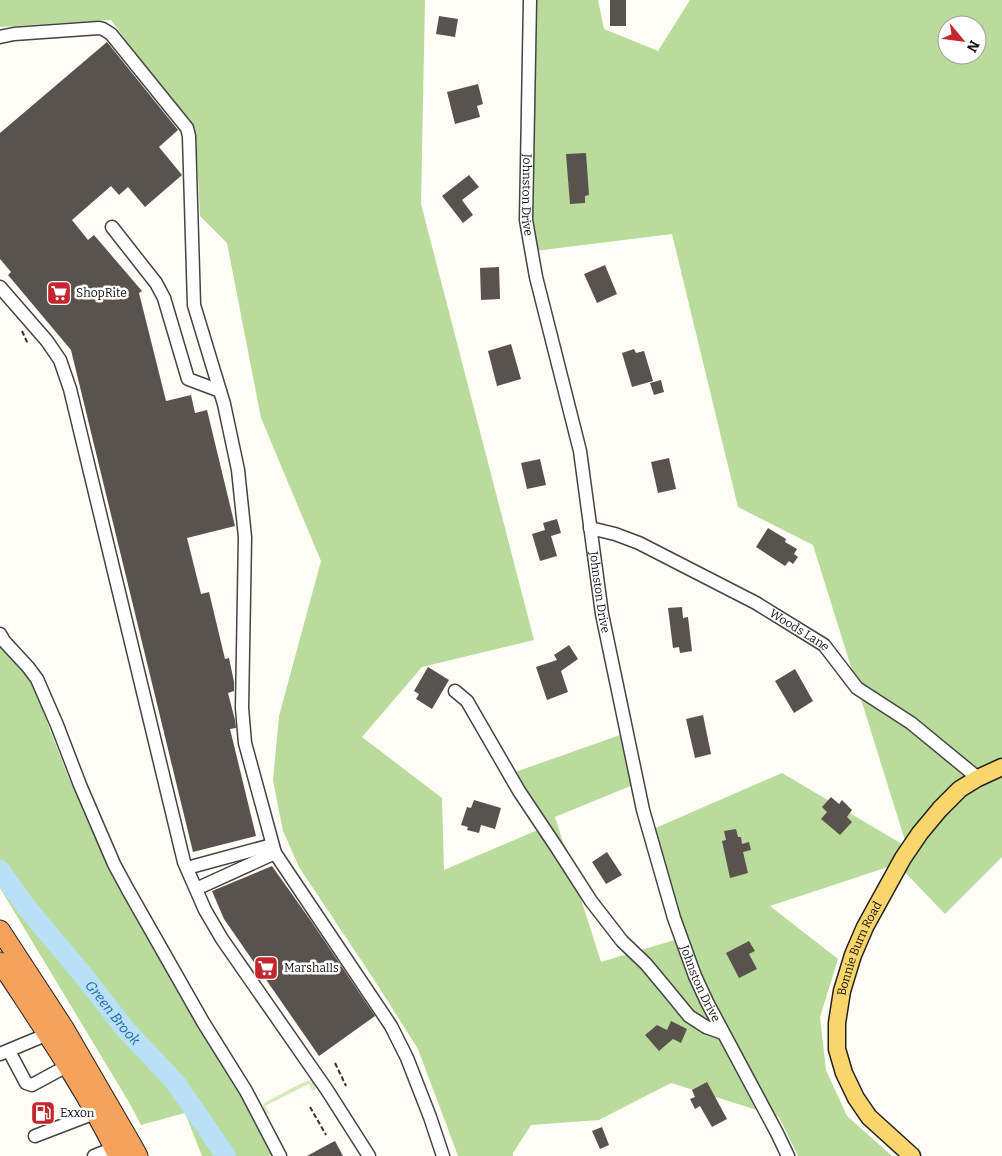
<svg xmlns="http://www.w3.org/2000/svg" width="1002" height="1156" viewBox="0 0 1002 1156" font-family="Bitter,serif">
  <rect width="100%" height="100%" fill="#fffdf5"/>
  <path fill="#d5ebbd" d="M310,1080L312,1081L317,1087L315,1090H312L309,1084L265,1106L269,1113L267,1115L263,1108L264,1103L300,1084Z"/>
  <g fill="#b9dc9c" fill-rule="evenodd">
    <path d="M0,0H425L421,204L534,640L422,667L362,737L442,798L444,870L540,829L504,776L620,735L633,785L555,817L601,962L678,939L644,833L782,773L907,847L813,545L738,507L672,234L527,252L523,0H598L604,29L658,51L690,0H1002V857L945,914L897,864L770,906L838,959L820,1017L826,1070L847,1116L892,1156H798L779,1117L671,1083L599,1120L531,1125L513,1153V1156H458L418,1049L375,981L299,867L283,831L273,780L279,716L321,561L261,418L227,243L200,216L196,135L111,20L0,27ZM947,25H977V55H947Z"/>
    <path d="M0,646L16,662L34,684L50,730L68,776L91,829L121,893L189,1008L239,1087L273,1156H202L185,1113L141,1125L130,1104L0,888Z"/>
  </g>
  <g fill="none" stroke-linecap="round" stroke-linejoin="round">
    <path stroke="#b9e0f7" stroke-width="20" id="s1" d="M0,870L27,908L83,975L126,1030L175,1082L226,1156"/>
  </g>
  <g fill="#5a524d">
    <rect x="610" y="0" width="16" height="26"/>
    <path d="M439,16L458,19L455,37L436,34Z"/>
    <path d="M107,42L178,130L159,147L182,175L145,207L128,187L119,195L111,186L72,220L88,240L94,235L142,291L139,293L166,401L191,395L195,413L207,410L235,526L187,538L201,594L209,592L225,659L229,658L234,682V691L228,693L235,720L236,728L230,729L256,836L193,852L71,350L8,275L11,272L0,259V133Z"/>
    <path d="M478,84L483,104L477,106L480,117L455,124L447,92Z"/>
    <path d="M586,153L589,195L585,196V203L570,204L566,154Z"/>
    <path d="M469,175L479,187L462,200L473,215L463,223L442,196Z"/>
    <path d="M605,265L617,294L597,303L584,274Z"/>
    <path d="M499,267L500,299L481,300L480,268Z"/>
    <path d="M511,344L521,379L497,386L488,351Z"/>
    <path d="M634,349L636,353L644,351L653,381L632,387L622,353Z"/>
    <path d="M661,380L664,392L654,395L650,383Z"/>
    <path d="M669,458L676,489L658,493L651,462Z"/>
    <path d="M540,459L546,485L527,489L521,463Z"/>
    <path d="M557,519L561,533L551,536L557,556L540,561L532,534L545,530L543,523Z"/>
    <path d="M768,528L786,539L785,542L797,549L794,554L798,557L793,564L789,561L785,566L756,547Z"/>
    <path d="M682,607L683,618L688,617L692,651L680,653L679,647L673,648L668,608Z"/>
    <path d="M569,645L578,659L561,671L568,692L547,700L536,667L557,660L554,655Z"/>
    <path d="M428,667L449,680L432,709L416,699L419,694L414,691Z"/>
    <path d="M795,669L813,701L794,713L775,681Z"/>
    <path d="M703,715L711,754L695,758L686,719Z"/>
    <path d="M831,797L839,804L842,800L852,810L847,817L852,822L840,835L821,819L827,812L822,807Z"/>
    <path d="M474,800L501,808L495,829L481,825L479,833L467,830L468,827L461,825L467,807L471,808Z"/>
    <path d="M736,829L738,837H741L742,844L749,842L751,850L743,852L748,873L730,878L722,841L726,840L724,831Z"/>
    <path d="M607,852L622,875L606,884L592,862Z"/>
    <path d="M272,866L311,921L375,1016L319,1056L224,919L212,891Z"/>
    <path d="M749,941L755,951L749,954L757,969L739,978L726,953Z"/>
    <path d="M671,1021L687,1029L681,1043L673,1039L659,1051L645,1035L657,1025L667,1030Z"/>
    <path d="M707,1082L727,1119L712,1127L700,1106L695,1109L690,1099L695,1097L692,1090Z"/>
    <path d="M602,1127L609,1145L600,1149L592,1131Z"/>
    <path d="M335,1141L343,1156H307L329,1144Z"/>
  </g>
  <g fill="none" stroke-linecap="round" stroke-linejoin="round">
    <defs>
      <g id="minor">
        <path id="s2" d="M530,0L526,220L536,277L580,451L602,614L643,810L674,918L695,976L707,1002L777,1133L788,1156"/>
        <path d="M0,37L14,34L99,28L103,29L111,34L187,128L189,136L194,305L224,404L238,470L245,537L242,708L245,743L275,853L391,1026L407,1058L430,1117L443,1156"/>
        <path d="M112,227L156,283L164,298L188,379L220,391"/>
        <path d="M0,287L47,341L60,360L70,389L184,862L205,910L222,939L327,1090L369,1156"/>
        <path id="s3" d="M590,528L615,534L639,543L756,603L824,645L857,688L911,723L978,778"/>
        <path d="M0,634L4,641L28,667L37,679L57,725L80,785L114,864L128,890L203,1022L246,1091L280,1156"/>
        <path d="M455,691L467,701L519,791L557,848L591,901L622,941L646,964L666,988L689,1016L706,1027L723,1033"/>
        <path d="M187,868L272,845"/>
        <path d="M196,889L275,853"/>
        <path d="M9,1051L26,1083L32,1085L67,1066"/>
        <path d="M0,1054L48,1034"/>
        <path d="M35,1136L95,1113"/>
        <path d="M94,1156L114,1148"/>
      </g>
      <g id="major">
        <path id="s4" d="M912,1156L869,1117L856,1098L844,1073L837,1049V1023L842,991L853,955L865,927L903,858L920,833L940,809L960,789L978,778L1002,767"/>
      </g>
      <g id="highway">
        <path d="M0,930L64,1028L132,1145L138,1156"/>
        <path d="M0,962C41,1025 85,1088 118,1156"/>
      </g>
    </defs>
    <use href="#minor" stroke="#444" stroke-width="15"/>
    <use href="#major" stroke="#222" stroke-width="19"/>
    <use href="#highway" stroke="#222" stroke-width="21"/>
    <g stroke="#333" stroke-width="2" stroke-dasharray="5 2.5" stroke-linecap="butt">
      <path d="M22,331L28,344"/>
      <path d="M335,1063L346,1086"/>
      <path d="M310,1107L326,1135"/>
    </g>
    <use href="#minor" stroke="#fff" stroke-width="12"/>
    <use href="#major" stroke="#f9d66b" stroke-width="16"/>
    <use href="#highway" stroke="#f5a25d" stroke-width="19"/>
  </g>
  <defs>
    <symbol id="supermarket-square" viewBox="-11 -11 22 22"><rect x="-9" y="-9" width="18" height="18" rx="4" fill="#c4262e" stroke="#fff"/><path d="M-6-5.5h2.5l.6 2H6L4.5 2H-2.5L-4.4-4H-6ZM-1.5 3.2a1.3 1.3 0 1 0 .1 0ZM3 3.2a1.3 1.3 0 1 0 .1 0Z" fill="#fff"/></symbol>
    <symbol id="fuel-square" viewBox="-11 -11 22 22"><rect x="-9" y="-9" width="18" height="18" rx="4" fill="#c4262e" stroke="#fff"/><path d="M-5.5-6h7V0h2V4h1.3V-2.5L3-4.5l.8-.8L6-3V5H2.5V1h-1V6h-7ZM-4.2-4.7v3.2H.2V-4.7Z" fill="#fff"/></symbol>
  </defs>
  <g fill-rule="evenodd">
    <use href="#supermarket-square" x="45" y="279" width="28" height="28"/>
    <use href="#supermarket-square" x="252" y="954" width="28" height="28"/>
    <use href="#fuel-square" x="29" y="1099" width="28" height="28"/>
  </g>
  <g text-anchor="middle" stroke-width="5" stroke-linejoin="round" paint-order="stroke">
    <g font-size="12" fill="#111" stroke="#fff">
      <text dy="4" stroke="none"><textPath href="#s2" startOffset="195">Johnston Drive</textPath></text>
      <text dy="4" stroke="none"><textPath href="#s2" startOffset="600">Johnston Drive</textPath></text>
      <text dy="4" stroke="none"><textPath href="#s3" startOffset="234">Woods Lane</textPath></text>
      <text dy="4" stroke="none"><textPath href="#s4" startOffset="238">Bonnie Burn Road</textPath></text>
      <text dy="4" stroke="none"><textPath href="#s2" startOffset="1005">Johnston Drive</textPath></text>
    </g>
    <g font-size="12" fill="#111" stroke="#fff" text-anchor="start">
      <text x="76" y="297">ShopRite</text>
      <text x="284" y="972">Marshalls</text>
      <text x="60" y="1117">Exxon</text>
    </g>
    <g font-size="14" font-style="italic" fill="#1768a6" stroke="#fff">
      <text dy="5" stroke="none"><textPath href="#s1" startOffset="182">Green Brook</textPath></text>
    </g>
  </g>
  <g transform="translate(962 40) rotate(119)"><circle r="24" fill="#ffffff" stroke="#a0a0a0"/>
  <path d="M0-4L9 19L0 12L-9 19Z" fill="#c4262e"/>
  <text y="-8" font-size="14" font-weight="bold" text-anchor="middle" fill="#111111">N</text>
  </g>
</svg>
